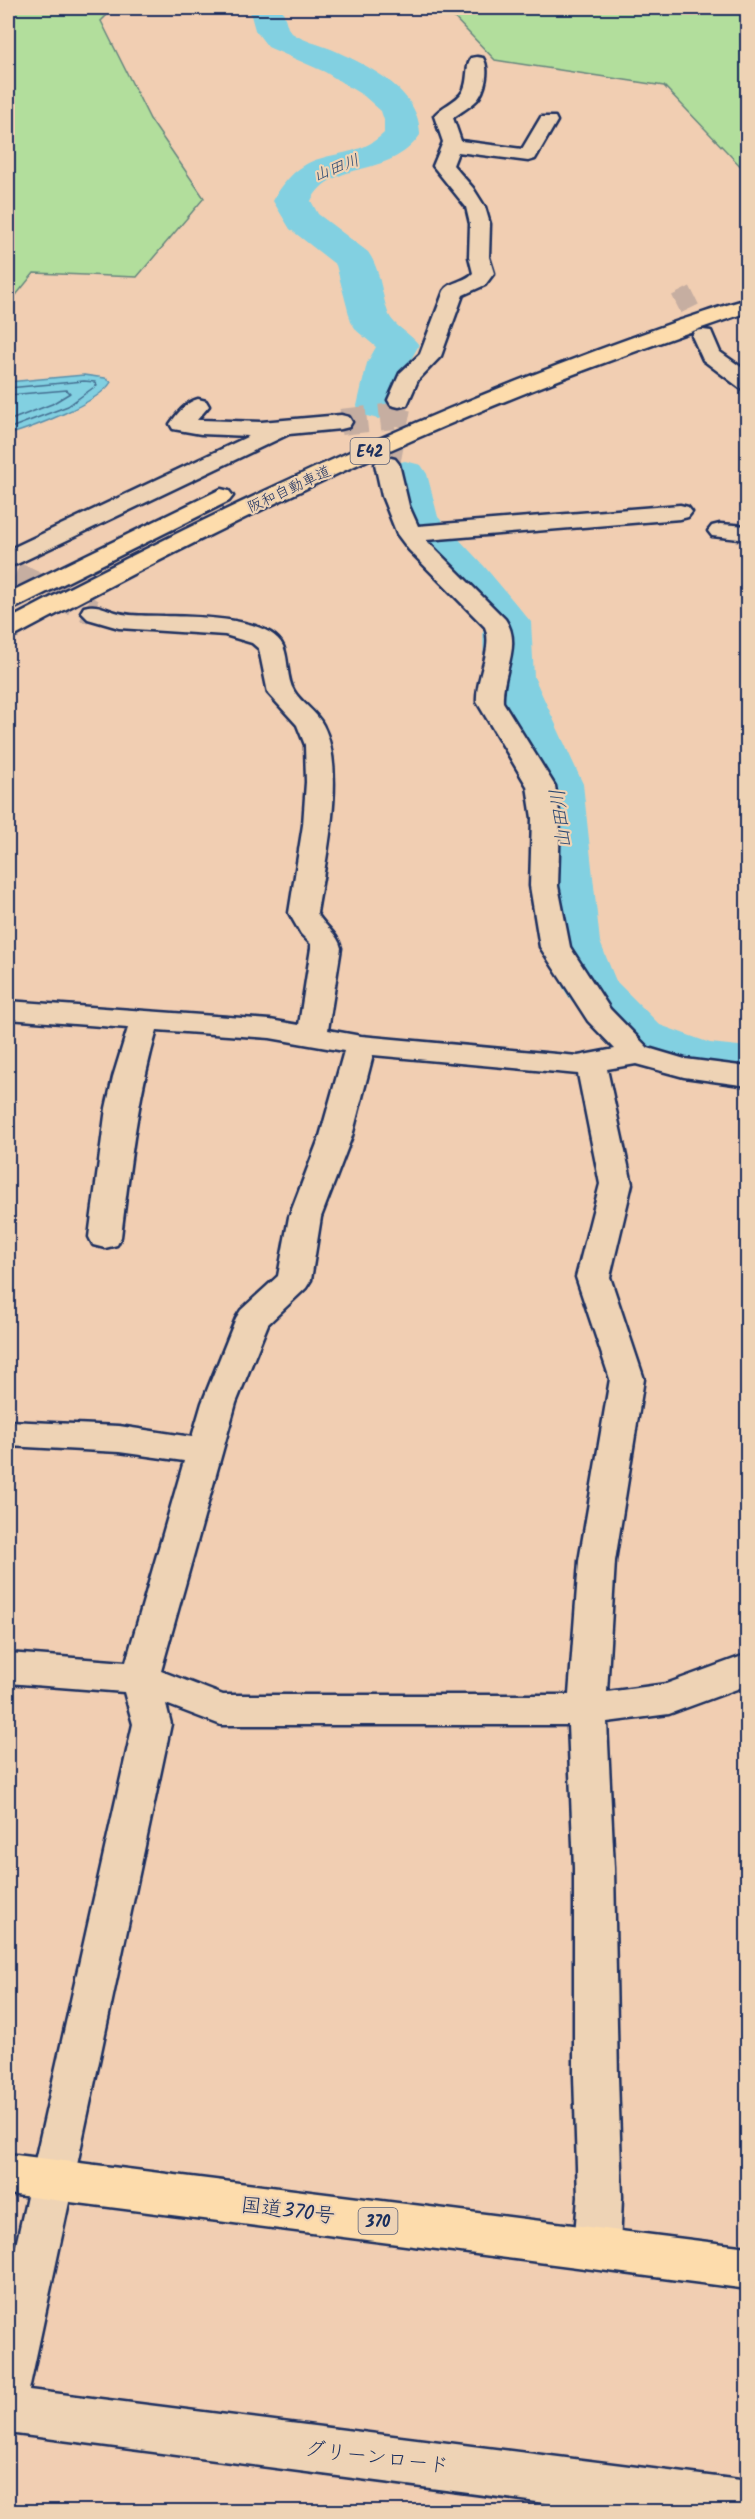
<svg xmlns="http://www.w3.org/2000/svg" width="755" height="2519" viewBox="0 0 755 2519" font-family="Kalam,'Klee One',sans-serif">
  <rect width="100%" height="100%" fill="#f1ceb2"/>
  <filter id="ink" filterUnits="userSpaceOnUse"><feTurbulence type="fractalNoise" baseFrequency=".0167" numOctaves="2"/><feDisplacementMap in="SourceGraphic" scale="12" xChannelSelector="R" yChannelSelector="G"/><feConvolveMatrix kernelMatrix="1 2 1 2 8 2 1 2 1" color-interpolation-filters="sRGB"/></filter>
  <g filter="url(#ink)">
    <g fill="#b2de9c" stroke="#66867d" stroke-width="1.5">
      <path d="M8,8H114L101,21L150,119L204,198L137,277L34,273L8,305Z"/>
      <path d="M445,8H747V173L664,86L495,60Z"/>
    </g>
    <path fill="#82d0e1" stroke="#5990ad" stroke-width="1.5" d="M84,375L105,378L111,382C99,403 31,428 8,435V382Z"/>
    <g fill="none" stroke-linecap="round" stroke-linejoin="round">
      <g stroke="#446f92" stroke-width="1.5">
        <path d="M8,388L84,381L95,382L97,385L68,406L8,429"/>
        <path d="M8,395L67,390L70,393L52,404L8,421"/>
      </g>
      <g fill="#82d0e1" fill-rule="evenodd">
        <path d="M249,8H282L288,28L292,33C304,41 318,44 331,49C367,65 421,90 420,135C389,180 333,158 311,201L318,214L368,252C381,270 381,294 389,315C394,326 411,334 419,345L409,363L399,406L393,415L378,419L363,415L357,406L367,363L376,347L357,331L351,322L336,265L290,229L273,201C308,137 346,169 384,133V120L381,111L364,96L325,72L268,47L255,30Z"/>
        <path d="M405,461L421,465L427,474L438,517L484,566L531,622L534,677L583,784L600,942L616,981L660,1025L710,1043L748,1047V1083L701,1078L680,1073L620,1049L571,1000L563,988L544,942L531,784L484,677L483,624L393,521L383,474L389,465Z"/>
      </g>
      <g stroke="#c6aea1" stroke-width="20" stroke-dasharray="20 10" stroke-linecap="butt">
        <path d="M681,291L703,336"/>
        <path d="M397,409L399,400"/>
      </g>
      <g stroke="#c6aea1" stroke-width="26" stroke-dasharray="26 13" stroke-linecap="butt">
        <path d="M341,422L394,416"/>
        <path d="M387,464L398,408"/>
        <path d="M15,575L93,612"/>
      </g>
      <defs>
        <g id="minor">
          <path d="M477,57L483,58C490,69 485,91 477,100C470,107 460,112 453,118L461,141L522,149L541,117H555L557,121L535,159L528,161L458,152L453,165L473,188L485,207L490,224L489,257L494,273L485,285L463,295L441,356L418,380L407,405L399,407L391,405L388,400L400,373L420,354L444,291C450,281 465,282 473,273L469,257L470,224L466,207L433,166L443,142L434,116C441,106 457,102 463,91C469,80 465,67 471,58Z"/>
          <path d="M703,330L711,331L720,352L748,372V389L740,388L703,360L692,336L695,331Z"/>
          <path d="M198,399L206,401L209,406L197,420H201L261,422L341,415L349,417L352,422L349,427L341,429L289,434L17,564L8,566V550L249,436L201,434L173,429L170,424C177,414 186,402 198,399Z"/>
          <path d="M387,457L395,459L399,464L409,506L418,526L680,505L688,507L692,512L688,517L680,519L426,540L505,619C523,645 501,673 503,702L555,786L560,818L558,886L570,947L610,1009L648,1048L685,1059L748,1067V1086L684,1077L636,1064L607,1069L632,1184L610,1277L644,1379L615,1561L607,1692L666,1684L748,1654V1685L669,1714L607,1722L614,1868L618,2077L622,2197L620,2248L613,2263L597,2269L581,2263L574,2248L578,2197L574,2077V1868L568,1725H221L166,1704L171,1724L29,2390L748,2481V2512H614L8,2433V2281L133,1724L124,1692L8,1683V1653L126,1662L184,1461L119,1452L8,1446V1421L119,1426L192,1437L202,1403L236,1318L241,1310L278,1276L289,1217L320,1136L344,1051L270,1038L157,1030C137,1099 130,1166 121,1237L117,1245L105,1248L93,1245L89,1237L106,1108L113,1077L128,1028L8,1019V1001L270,1020L299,1025L311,948V944L301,934L289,913L303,825L306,782L305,745L297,725L268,693L259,649L252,643L225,635L119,628L88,619L81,612L84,607C98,603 106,610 119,613C133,617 150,615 164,616C193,617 269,616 283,646C289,660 286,678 294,691C301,703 316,711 323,725C347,771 325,862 317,913C324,926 338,934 341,948L328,1030L361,1036L578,1056L615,1049L588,1021L540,947L530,886L532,818L527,786L477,702C475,678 494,649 485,627L409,550L397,534L382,496L375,464L379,459ZM373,1055L578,1074L600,1184L576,1277L610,1379L579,1561L569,1695H223L161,1671L236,1403L268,1324L306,1288L311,1280L321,1217L352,1136Z"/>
          <path d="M720,524L748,526V540L712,536L708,531L712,526Z"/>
        </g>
        <g id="highway">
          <path d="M748,299V312C654,344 562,377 471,415C315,480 165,556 17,635L8,637V620C174,532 342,451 517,381C570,360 624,340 678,321C701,314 724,305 748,299Z"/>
          <path d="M221,489L229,491L233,496L229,501L17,607L8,609V593Z"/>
          <path d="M8,2154L748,2247V2289L8,2194Z"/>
        </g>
      </defs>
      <use href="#minor" stroke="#1b2f5e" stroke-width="5"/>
      <use href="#highway" stroke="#1b2f5e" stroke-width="5"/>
      <use href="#minor" fill="#eed3b5" fill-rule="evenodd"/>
      <use href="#highway" fill="#fddcac" fill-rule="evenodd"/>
    </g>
  </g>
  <g text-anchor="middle" stroke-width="4.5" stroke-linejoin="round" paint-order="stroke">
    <g font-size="15" fill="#1b2f5e" stroke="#eed3b5">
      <text transform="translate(289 489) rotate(-25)" y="5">阪和自動車道</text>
    </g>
    <g font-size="16" font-style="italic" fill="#2a4772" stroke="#eed3b5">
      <text transform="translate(336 167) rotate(-21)" y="6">山田川</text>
    </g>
    <g fill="#eed3b5" stroke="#5a6078" stroke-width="1.5">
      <rect x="350.5" y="438" width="39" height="26" rx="4.5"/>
      <rect x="358.5" y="2208" width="39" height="26" rx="4.5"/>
    </g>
    <g font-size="16" font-weight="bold" fill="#1b2f5e">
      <text x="370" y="457">E42</text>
      <text x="378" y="2227">370</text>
    </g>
    <g font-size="20" font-style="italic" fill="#2a4772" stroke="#eed3b5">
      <text transform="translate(560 819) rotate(-97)" y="7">山田川</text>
    </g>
    <g font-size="21" fill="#1b2f5e" stroke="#eed3b5">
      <text transform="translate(288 2210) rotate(7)" y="7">国道370号</text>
      <text transform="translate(377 2457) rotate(7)" y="7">グリーンロード</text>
    </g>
  </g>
  <rect width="755" height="2519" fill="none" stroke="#eed3b5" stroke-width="30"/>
  <rect x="15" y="15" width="725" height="2489" fill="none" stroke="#1b2f5e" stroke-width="2" filter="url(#ink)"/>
</svg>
